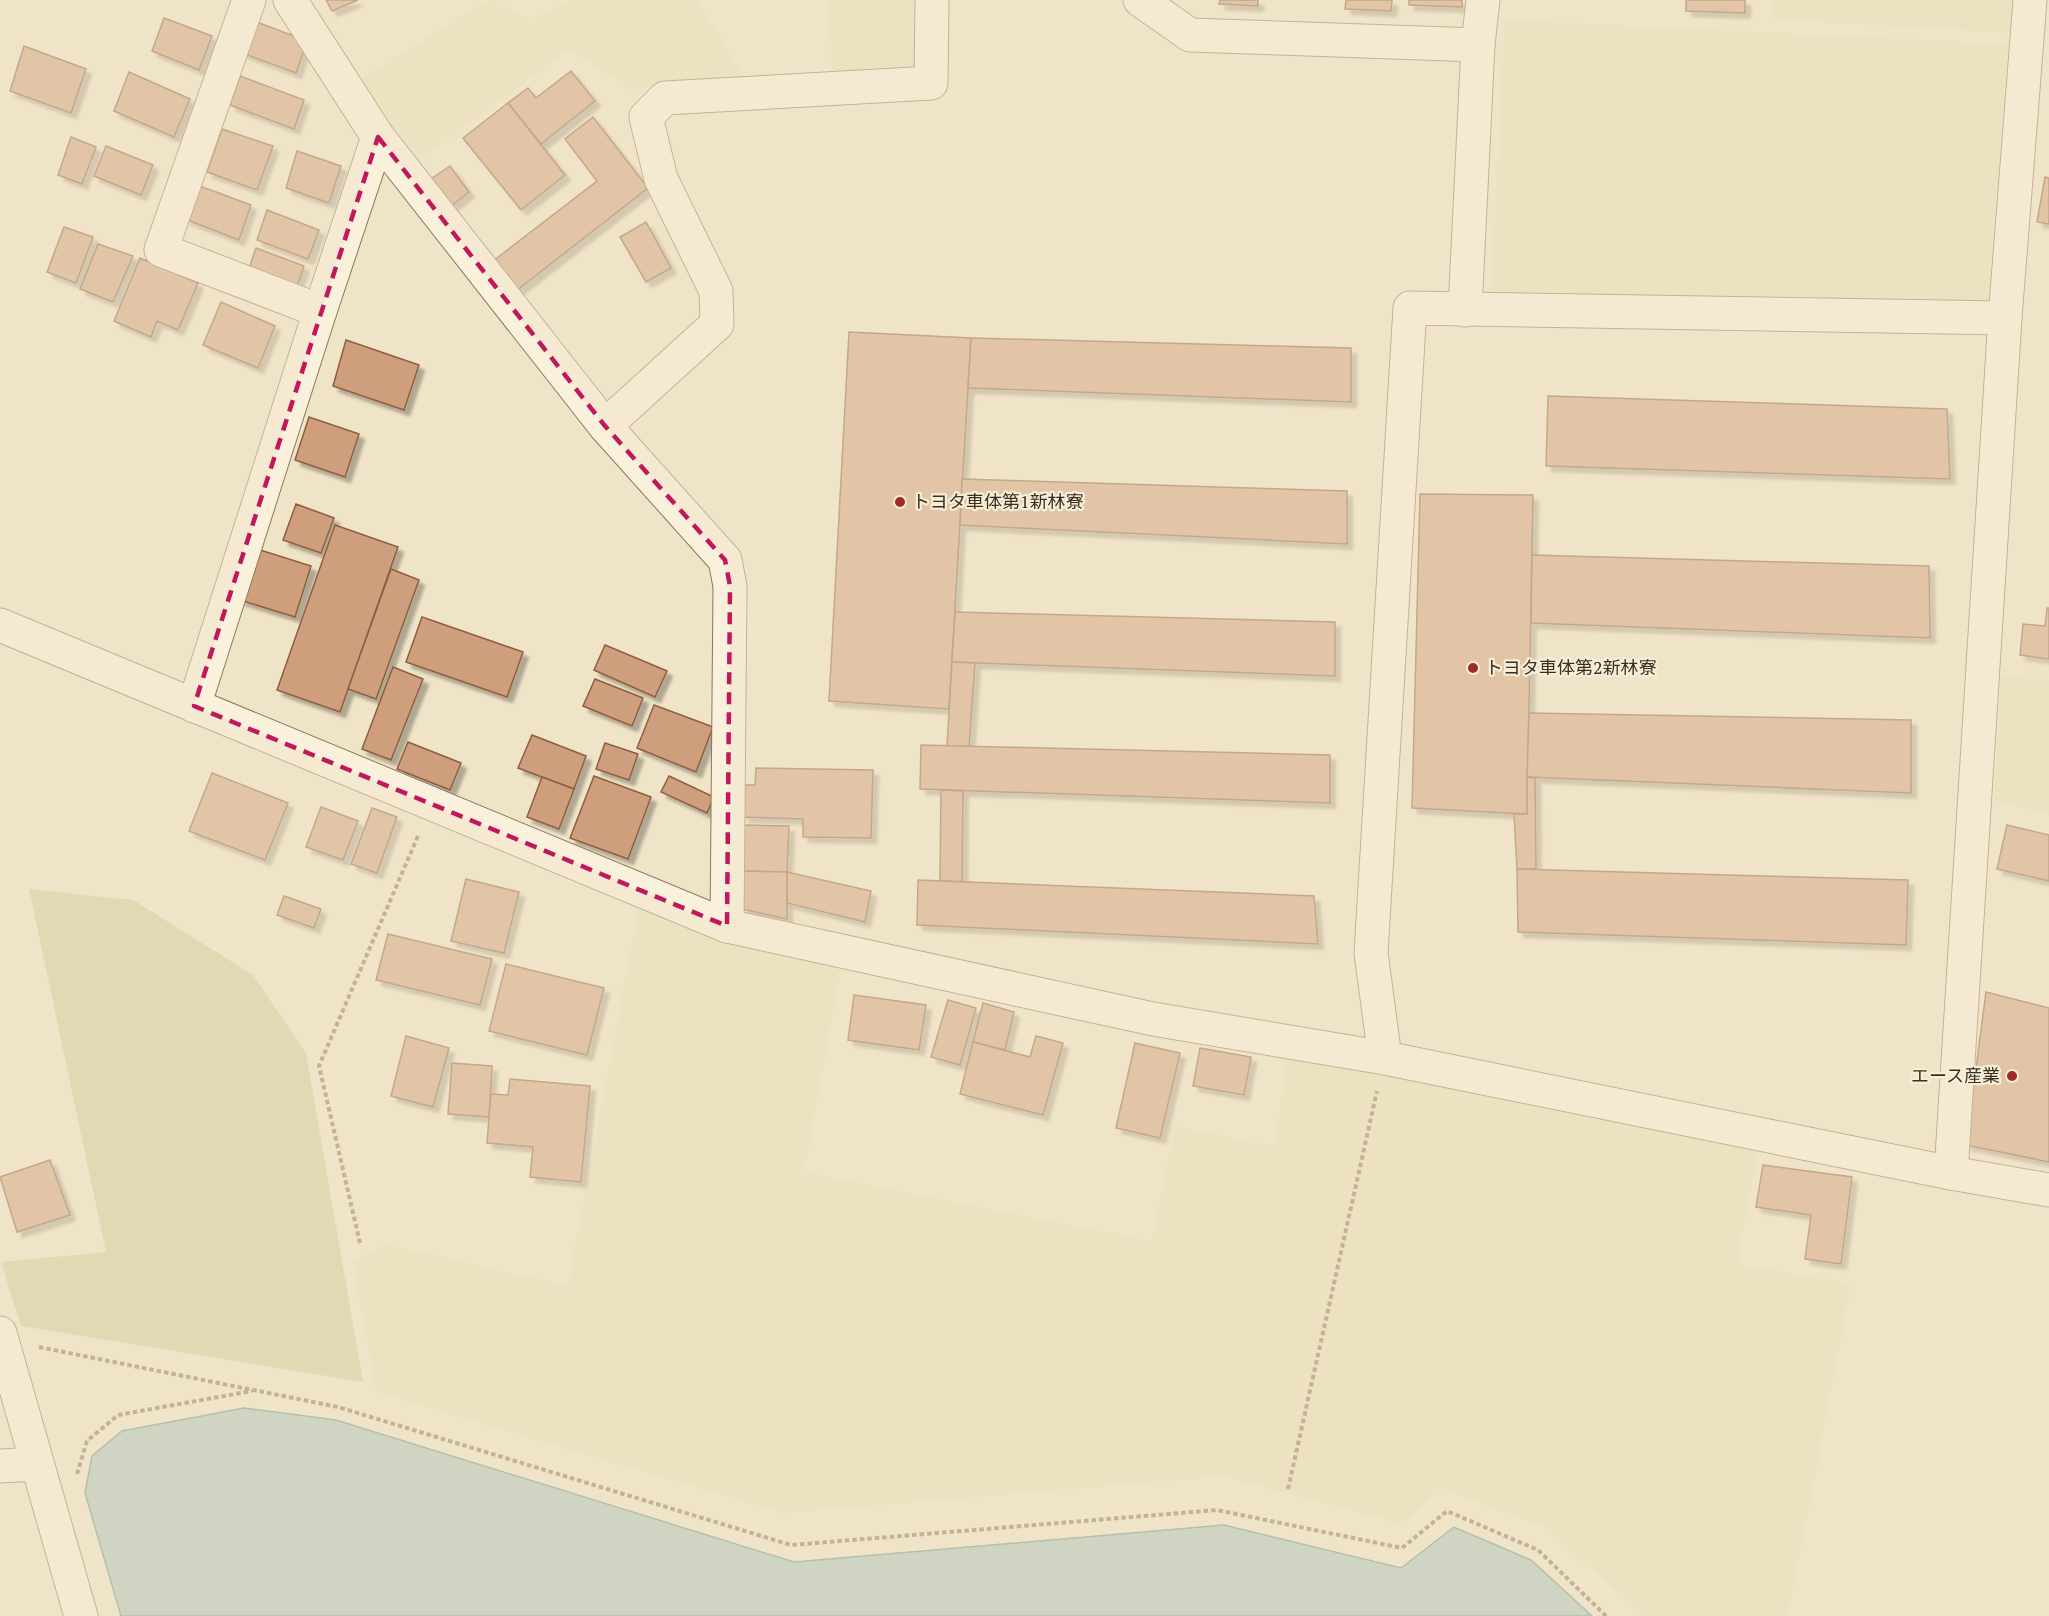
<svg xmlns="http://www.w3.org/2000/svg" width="2049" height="1616" viewBox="0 0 2049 1616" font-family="'PT Serif','Noto Sans JP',serif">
  <defs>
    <filter id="shadow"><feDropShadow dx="5.5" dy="5.5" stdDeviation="1.5" flood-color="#0004"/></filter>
  </defs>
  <rect width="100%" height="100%" fill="#f0e4c8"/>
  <g fill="#e6deb5">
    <path d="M488,0H497L528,20L569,0H697L747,81L631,89L569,49L416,163L362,79Z"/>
    <path d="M829,0H919L915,69L832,70Z"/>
    <path d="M1772,0H2015L2012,33L1775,19Z"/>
    <path d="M1505,20L2008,44L1988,304L1491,292Z"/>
    <path d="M2001,677L2049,680V815L1994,801Z"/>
    <path d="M639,905L743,947L842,964L804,1172L1152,1241L1175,1126L1274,1147L1289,1051L1759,1142L1737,1264L1851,1284L1788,1616H1644L1546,1528L1442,1488L1402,1524L1222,1476L783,1513L376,1392L353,1261L388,1245L568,1286Z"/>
  </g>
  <path fill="#c9cf9b" d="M29,889L133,900L253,975L306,1053L363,1382L21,1326L1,1262L106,1252Z"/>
  <path fill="#a9c4bc" stroke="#6f938a" stroke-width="1.5" d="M244,1408L336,1420L794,1562L1224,1525L1401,1568L1454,1527L1531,1560L1592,1616H121L85,1493L92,1456L122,1431Z"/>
  <g fill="#cf9f7d" stroke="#8d5f41" stroke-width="1.5" filter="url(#shadow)">
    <path d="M326,0H358L332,11Z"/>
    <path d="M1220,0H1258V6L1219,4Z"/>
    <path d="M1346,0H1392L1391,11L1345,9Z"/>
    <path d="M1409,0H1462V7L1409,5Z"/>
    <path d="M1686,0H1745V13L1686,11Z"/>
    <path d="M164,18L212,36L199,70L152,51Z"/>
    <path d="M254,21L307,41L296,73L242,53Z"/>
    <path d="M24,46L86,69L71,113L10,91Z"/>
    <path d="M571,71L595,101L541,144L508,103L528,88L536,98Z"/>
    <path d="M129,72L190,99L174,137L114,111Z"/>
    <path d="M240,76L304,100L294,129L230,105Z"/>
    <path d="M508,103L565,175L521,210L463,138Z"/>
    <path d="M593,117L648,188L516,291L493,261L597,181L565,139Z"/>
    <path d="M222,129L273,146L257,190L207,172Z"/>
    <path d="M71,137L96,147L82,184L58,175Z"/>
    <path d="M106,146L153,165L141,195L94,176Z"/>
    <path d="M297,151L341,166L329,203L286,188Z"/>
    <path d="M450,166L469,192L451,206L431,179Z"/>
    <path d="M2045,177L2049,178V224L2037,222Z"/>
    <path d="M197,185L251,205L239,240L185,219Z"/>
    <path d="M267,210L319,230L308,259L257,240Z"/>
    <path d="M646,222L671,268L646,282L620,237Z"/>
    <path d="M64,227L93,237L76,283L47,272Z"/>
    <path d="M98,244L133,256L113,302L80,289Z"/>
    <path d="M256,248L304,266L295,292L247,274Z"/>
    <path d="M140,258L198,283L178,330L157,321L151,337L114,321Z"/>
    <path d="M221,302L275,326L258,368L203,345Z"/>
    <path d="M849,332L971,338L949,709L829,701Z"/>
    <path d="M971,338L1351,348V402L968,388Z"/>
    <path d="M346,340L419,365L404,410L333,386Z"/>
    <path d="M1548,396L1947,409L1950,479L1546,466Z"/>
    <path d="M309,417L359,434L345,477L295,460Z"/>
    <path d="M962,479L1347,491V544L960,525Z"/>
    <path d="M1420,494L1533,495L1527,814L1412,808Z"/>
    <path d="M296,504L334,518L321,553L283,540Z"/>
    <path d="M335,525L398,547L340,712L277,690Z"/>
    <path d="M257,549L311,566L295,617L240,600Z"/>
    <path d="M1532,555L1929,566L1930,638L1531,623Z"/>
    <path d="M391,569L419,580L376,699L348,689Z"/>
    <path d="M2047,608H2049V659L2020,655L2023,624L2045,626Z"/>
    <path d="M955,612L1335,622V676L952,662Z"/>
    <path d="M422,617L523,652L507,697L406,662Z"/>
    <path d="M605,645L667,671L655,697L594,670Z"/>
    <path d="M952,662L975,663L969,747L947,746Z"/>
    <path d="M393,667L423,679L391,760L362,749Z"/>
    <path d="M595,679L643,698L632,726L583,706Z"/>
    <path d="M654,705L713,727L696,772L637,748Z"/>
    <path d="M1529,713L1911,720V793L1527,777Z"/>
    <path d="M532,735L586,756L574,789L518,768Z"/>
    <path d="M408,742L461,763L450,790L397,769Z"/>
    <path d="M605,743L638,754L629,780L596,769Z"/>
    <path d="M921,745L1330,755V803L920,789Z"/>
    <path d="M756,768L873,770L871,838L803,837V819L743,817V785H755Z"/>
    <path d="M212,773L288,803L265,860L189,831Z"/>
    <path d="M594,776L651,797L628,859L570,838Z"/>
    <path d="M669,776L714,797L707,813L661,792Z"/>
    <path d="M542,777L574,789L559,829L527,817Z"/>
    <path d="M1527,777L1535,778L1536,869H1517L1514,814H1527Z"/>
    <path d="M941,790L963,791L962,882L940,881Z"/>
    <path d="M321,807L358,821L343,860L306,847Z"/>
    <path d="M372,808L397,817L377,873L351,864Z"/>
    <path d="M744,825L789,826L787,872L742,871Z"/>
    <path d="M2007,825L2049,835V881L1997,869Z"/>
    <path d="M1517,869L1908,880L1906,945L1518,932Z"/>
    <path d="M742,871L787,872V919L742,909Z"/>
    <path d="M787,872L871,891L865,922L787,903Z"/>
    <path d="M466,879L519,892L504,953L451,941Z"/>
    <path d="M918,880L1314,896L1318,944L917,925Z"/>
    <path d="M284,896L321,909L314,928L277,915Z"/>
    <path d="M388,934L492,959L480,1005L376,980Z"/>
    <path d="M506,964L604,988L587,1055L489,1031Z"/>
    <path d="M1986,992L2049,1008V1162L1966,1145Z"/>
    <path d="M854,995L926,1005L919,1050L848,1040Z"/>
    <path d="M948,1000L976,1008L960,1065L931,1057Z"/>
    <path d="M983,1003L1014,1012L1005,1050L973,1042Z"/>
    <path d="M406,1036L449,1048L433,1107L391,1096Z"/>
    <path d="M1036,1036L1063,1043L1043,1115L960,1094L973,1042L1030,1057Z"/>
    <path d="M1135,1043L1180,1053L1160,1138L1116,1128Z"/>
    <path d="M1200,1048L1251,1057L1244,1095L1193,1086Z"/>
    <path d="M452,1063L492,1066L489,1117L448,1114Z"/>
    <path d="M510,1079L590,1086L581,1182L530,1177L533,1147L487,1143L491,1094L508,1095Z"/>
    <path d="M50,1160L70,1215L17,1232L0,1177Z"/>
    <path d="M1763,1165L1852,1177L1841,1264L1805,1259L1811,1215L1756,1207Z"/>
  </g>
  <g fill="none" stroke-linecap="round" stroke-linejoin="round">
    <defs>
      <g id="minor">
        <path d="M249,0L161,250L320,311"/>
        <path d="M290,0L378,137L605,426L725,560L730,586L727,926"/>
        <path d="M1140,0L1190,35L1478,45L1465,310"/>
        <path d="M1478,45L1483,0"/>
        <path d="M605,426L717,324L716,291L661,179L646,117L665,98L931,83L932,0"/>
        <path d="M0,625L727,926L1153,1019L1385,1058L1951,1173L2049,1190"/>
        <path d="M194,706L320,311L378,137"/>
        <path d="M1385,1058L1371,953L1410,308L2005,318"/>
        <path d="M1951,1173L2005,318L2030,0"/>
        <path d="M0,1333L81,1616"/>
        <path d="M0,1466L36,1464"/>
      </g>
    </defs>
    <use href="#minor" stroke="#8d765c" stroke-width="35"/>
    <g stroke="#8d765c" stroke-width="4" stroke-dasharray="4.5 3" stroke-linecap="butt">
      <path d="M360,1243L319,1066L418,836"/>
      <path d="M39,1347L338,1407L791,1545L1217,1510L1402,1548L1447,1511L1538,1550L1606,1616"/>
      <path d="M77,1474L87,1441L118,1415L252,1391"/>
      <path d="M1288,1489L1377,1091"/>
    </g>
    <use href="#minor" stroke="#faf1dc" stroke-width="33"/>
  </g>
  <path d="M0 0H2049V1616H0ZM378,137L605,426L725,560L730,586L727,926L194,706Z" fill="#f0e4c8" fill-opacity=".55" fill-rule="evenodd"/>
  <path fill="none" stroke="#c2185b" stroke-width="4.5" stroke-dasharray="12 8" stroke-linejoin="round" d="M378,137L605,426L725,560L730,586L727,926L194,706Z"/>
  <g fill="#9e2a2b" stroke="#f7eed8" stroke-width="2">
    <circle cx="900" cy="502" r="6"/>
    <circle cx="1473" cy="668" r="6"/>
    <circle cx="2012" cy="1076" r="6"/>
  </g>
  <g text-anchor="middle" stroke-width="4.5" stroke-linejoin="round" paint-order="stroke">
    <g font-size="18" fill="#3d2e20" stroke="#f7eed8" text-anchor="start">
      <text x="912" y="508">トヨタ車体第1新林寮</text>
      <text x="1485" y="674">トヨタ車体第2新林寮</text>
      <text x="2000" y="1082" text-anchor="end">エース産業</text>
    </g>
  </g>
</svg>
